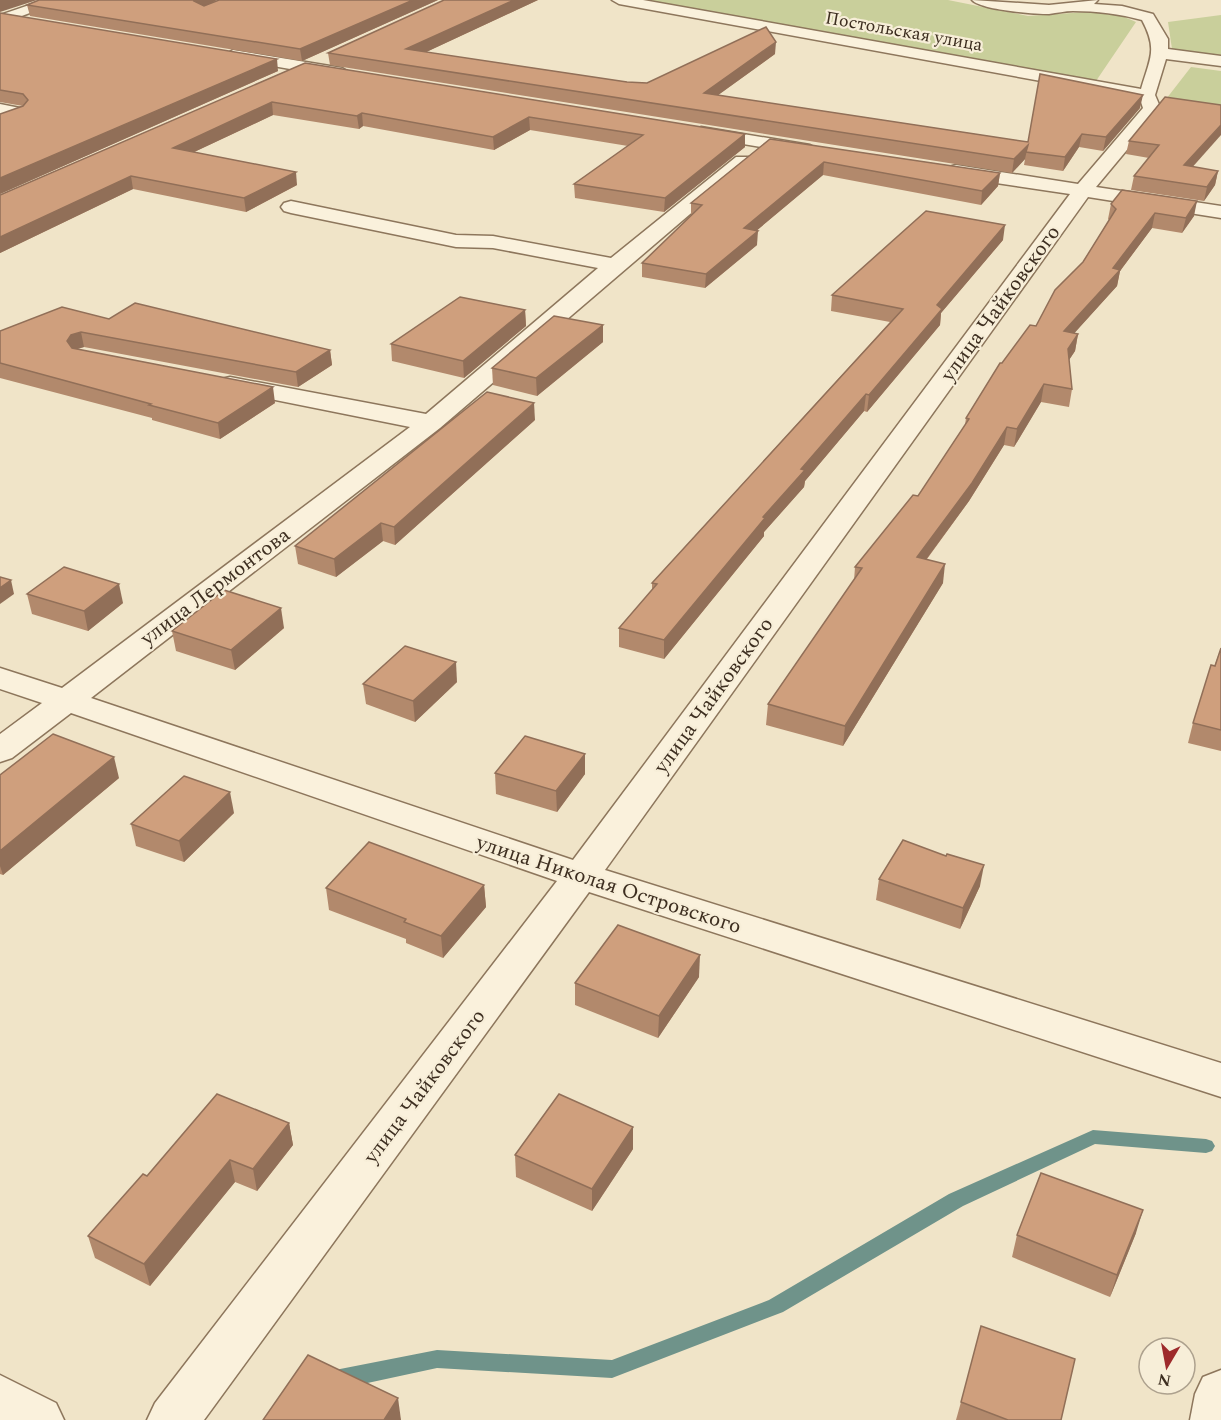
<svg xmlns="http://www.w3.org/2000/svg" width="1221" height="1420" viewBox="0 0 1221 1420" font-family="Spectral,serif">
  <rect width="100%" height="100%" fill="#f0e4c8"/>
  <g fill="#c9cf9b">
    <path d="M643,0H948L1028,16L1087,12L1120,15L1136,22L1096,81Z"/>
    <path d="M1221,15V55L1172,49L1168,22Z"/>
    <path d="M1191,67L1221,71V111L1163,103Z"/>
  </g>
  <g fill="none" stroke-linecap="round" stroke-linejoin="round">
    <path fill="#6f938a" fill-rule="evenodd" d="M1093,1130L1206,1139L1212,1141L1215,1146L1212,1151L1206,1153L1095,1144L963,1206L783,1312L612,1378L437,1368L335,1390L328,1387L325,1380L328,1373L335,1370L437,1350L612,1360L769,1300L949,1194Z"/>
    <defs>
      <g id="minor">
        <path d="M44,0H65L0,24V15Z"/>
        <path d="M612,0H643L1141,89C1150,58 1158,50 1142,20C1120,14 1096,11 1073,11C1065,11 1057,13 1049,14C1034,14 981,10 972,0L1049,5L1098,0L1094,4L1122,6L1153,14L1168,39V49L1221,56V66L1166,59L1155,95L1161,109L1096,187L1221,206V218L1088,197L605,870L1221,1063V1097L589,892L204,1420H147L155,1403L557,881L71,713L12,758L0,762V734L42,703L0,689V668L62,688L410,427L221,389L218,384L221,379L230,377L426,414L598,268L493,248L456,247L291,213L284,211L281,207L284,203L291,201L456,235L493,236L611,258L736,157H750L752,161L440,428L91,698L573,860L1070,194L956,177L949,175L947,171L949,167L956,165L1078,184L1143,108L1140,99L619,4Z"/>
        <path d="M233,50L342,68L350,73L342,78L227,58L225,55Z"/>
        <path d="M0,104L25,109L28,113L25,117L0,126Z"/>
        <path d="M701,127L810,145L819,150L810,155L695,136L692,132Z"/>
        <path d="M1221,1370V1420H1190L1195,1394L1203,1377Z"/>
        <path d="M0,1375L56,1403L64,1420H0Z"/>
      </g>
    </defs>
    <use href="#minor" stroke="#8d765c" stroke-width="3"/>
    <use href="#minor" fill="#faf1dc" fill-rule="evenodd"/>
  </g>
  <g fill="#b2896c">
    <path d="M438,0L302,61L30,16L27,5Z"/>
    <path d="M444,0H538L426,52L627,82L647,83L775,54L718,95L1028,142L1140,108L1103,151L1079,147L1063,171L1024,165L1025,159L1012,173L330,65L328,53Z"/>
    <path d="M0,13L278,71L0,194V114L23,106L0,102Z"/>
    <path d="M305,63L745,134V147L664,212L575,198L574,184L628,146L530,130L494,150L363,126L359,129L273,115L194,152L297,185L246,212L133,189L0,253V195Z"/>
    <path d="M1165,97L1192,167L1218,171L1215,185L1204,201L1131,190L1134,176L1149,158L1126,154L1129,141Z"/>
    <path d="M770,139L1000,173L998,186L981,205L823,175L757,230V245L705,288L642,277V263L691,216V203Z"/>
    <path d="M1111,204L1194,216L1182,233L1152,228L1120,271L1117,286L1074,333L1078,334L1075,351L1069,360L1072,389L1069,407L1041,402L1014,447L1004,445L969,501L927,559L943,583L843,746L766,725L768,704L854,581L855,567L918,496L965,425L966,418L1002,363L1036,326L1083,262L1109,220L1108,219Z"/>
    <path d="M1003,240L941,313L940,325L867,412L864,411L805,481L804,487L764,532V536L664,659L619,647V628L652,590V583L890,322L831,311L832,295Z"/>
    <path d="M525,310L526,326L464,378L392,361L391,344Z"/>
    <path d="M109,319L330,350L332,365L298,387L84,347L76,349L275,403L220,439L152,420V418L0,378V331Z"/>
    <path d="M603,325V342L537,396L493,385L492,368Z"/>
    <path d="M535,420L395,545L383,541L336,577L298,564L295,546Z"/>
    <path d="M27,594L123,603L88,631L32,614Z"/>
    <path d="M284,628L235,670L176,651L172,631Z"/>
    <path d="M1221,648V751L1188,743L1193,723Z"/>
    <path d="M457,682L415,722L366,704L363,684Z"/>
    <path d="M585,754V774L557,812L496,794L495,773Z"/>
    <path d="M0,775L119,778L3,875L0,874Z"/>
    <path d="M234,813L184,862L136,846L131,824Z"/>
    <path d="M879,879L980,886L960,929L876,900Z"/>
    <path d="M484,885L486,907L443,958L406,943V939L329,910L326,888Z"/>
    <path d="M699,977L658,1038L575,1005V983Z"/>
    <path d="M289,1123L293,1145L257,1191L235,1182L150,1286L95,1258L88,1236L147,1176Z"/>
    <path d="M633,1149L592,1211L516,1177L515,1155Z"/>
    <path d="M1136,1233L1110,1297L1012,1257L1017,1235Z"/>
    <path d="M961,1402L1061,1420H956Z"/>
  </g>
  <g fill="#916f58">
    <path d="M0,0H37L0,12Z"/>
    <path d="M195,0H217L196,12L194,1Z"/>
    <path d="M413,0H438L302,61L300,49Z"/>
    <path d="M514,0H538L407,61L406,49Z"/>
    <path d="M776,42L775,54L703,106L704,93Z"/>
    <path d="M277,59L278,71L0,194V178Z"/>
    <path d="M1143,95L1140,108L1103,151L1106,137Z"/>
    <path d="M272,102L273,115L175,161L173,148Z"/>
    <path d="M362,113L363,126L359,129L357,116Z"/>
    <path d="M529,117L530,130L494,150L493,137Z"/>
    <path d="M1221,125V135L1181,180L1184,165Z"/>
    <path d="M745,134V147L664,212L665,198Z"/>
    <path d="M1082,134L1079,147L1063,171L1065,157Z"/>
    <path d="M1028,145L1025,159L1012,173L1014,159Z"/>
    <path d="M824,162L823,175L743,242L744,228Z"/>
    <path d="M1218,171L1215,185L1204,201L1207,187Z"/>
    <path d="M296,172L297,185L246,212L244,198Z"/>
    <path d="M1000,173L998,186L981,205L982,191Z"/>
    <path d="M131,176L133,189L0,253V237Z"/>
    <path d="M1197,201L1194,216L1182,233L1186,218Z"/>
    <path d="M1155,213L1152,228L1120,271L1117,286L1061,348L1064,331L1113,268Z"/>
    <path d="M1005,225L1003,240L941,313L940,325L867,412L869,395L937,305Z"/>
    <path d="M758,231L757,245L705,288L706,274Z"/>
    <path d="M525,310L526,326L464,378L463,361Z"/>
    <path d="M603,325V342L537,396L536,378Z"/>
    <path d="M81,332L84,347L74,350L70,356L67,341L71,335Z"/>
    <path d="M1078,334L1075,351L1065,366L1068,349Z"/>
    <path d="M330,350L332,365L298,387L296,372Z"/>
    <path d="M1044,384L1041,402L1014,447L1017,429Z"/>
    <path d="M273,387L275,403L220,439L218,423Z"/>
    <path d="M866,394L864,411L805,481L804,487L764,532V536L664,659V640L801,469Z"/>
    <path d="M534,403L535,420L395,545L394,527Z"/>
    <path d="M1007,427L1004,445L969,501L914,576L917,557Z"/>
    <path d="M381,523L383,541L336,577L334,559Z"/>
    <path d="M945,564L943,583L843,746L845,726Z"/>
    <path d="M11,580L14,594L0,604V588Z"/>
    <path d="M119,584L123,603L88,631L84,611Z"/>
    <path d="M281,608L284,628L235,670L231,650Z"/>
    <path d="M456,662L457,682L415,722L413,701Z"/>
    <path d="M585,754V774L557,812L556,791Z"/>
    <path d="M114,757L119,778L3,875L0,866V851Z"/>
    <path d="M230,792L234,813L184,862L179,841Z"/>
    <path d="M984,865L980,886L960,929L963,908Z"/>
    <path d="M484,885L486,907L443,958L441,936Z"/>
    <path d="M700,955L699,977L658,1038L659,1016Z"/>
    <path d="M289,1123L293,1145L257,1191L253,1169Z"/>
    <path d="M633,1127V1149L592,1211V1189Z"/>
    <path d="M230,1160L235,1182L150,1286L144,1264Z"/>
    <path d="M1143,1210L1136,1233L1110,1297L1117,1275Z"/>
    <path d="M398,1398L401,1420H384Z"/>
  </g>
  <g fill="#cf9f7d" stroke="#916f58" stroke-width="1.5">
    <path d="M39,0H195L194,1L204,6L219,0H413L300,49L27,5Z"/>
    <path d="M444,0H514L406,49L627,82L647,83L766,27L776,42L704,93L1028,142L1040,74L1143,95L1106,137L1082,134L1065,157L1026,152L1028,145L1014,159L328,53Z"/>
    <path d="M0,13L277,59L0,178V114L23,106L28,100L23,94L0,90Z"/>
    <path d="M305,63L745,134L665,198L574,184L643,135L529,117L493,137L362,113L357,116L272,102L173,148L296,172L244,198L131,176L0,237V195Z"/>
    <path d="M1165,97L1221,105V125L1184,165L1218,171L1207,187L1134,176L1159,145L1129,141Z"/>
    <path d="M770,139L1000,173L982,191L824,162L744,228L758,231L706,274L642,263L702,205L691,203Z"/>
    <path d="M1122,190L1197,201L1186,218L1155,213L1113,268L1120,270L1064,331L1078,334L1068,349L1072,389L1044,384L1017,429L1007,427L972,483L917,557L945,564L845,726L768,704L862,568L855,567L913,495L918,496L969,419L966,418L1000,363H1002L1030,325L1036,326L1055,290L1083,262L1116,209L1111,204Z"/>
    <path d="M926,211L1005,225L937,305L942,309L869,395L866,394L801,469L805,470L763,517L765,518L664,640L619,628L657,584L652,583L903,309L832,295Z"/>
    <path d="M460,297L525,310L463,361L391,344Z"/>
    <path d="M135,303L330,350L296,372L81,332L71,335L67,341L72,348L273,387L218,423L149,405L151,404L0,363V331L62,307L109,319Z"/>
    <path d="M554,316L603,325L536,378L492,368Z"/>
    <path d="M487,392L534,403L394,527L381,523L334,559L295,546Z"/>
    <path d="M64,567L119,584L84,611L27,594Z"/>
    <path d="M0,577L11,580L0,588Z"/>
    <path d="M224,590L281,608L231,650L172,631Z"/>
    <path d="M405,646L456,662L413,701L363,684Z"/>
    <path d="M1221,648V730L1193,723L1211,665L1215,666Z"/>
    <path d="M53,734L114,757L0,851V775Z"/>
    <path d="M525,736L585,754L556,791L495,773Z"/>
    <path d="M184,776L230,792L179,841L131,824Z"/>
    <path d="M903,840L946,856L947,854L984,865L963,908L879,879Z"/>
    <path d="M369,842L484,885L441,936L404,922L406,919L326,888Z"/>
    <path d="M618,925L700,955L659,1016L575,983Z"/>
    <path d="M217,1094L289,1123L253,1169L230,1160L144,1264L88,1236L143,1174L147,1176Z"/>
    <path d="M559,1094L633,1127L592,1189L515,1155Z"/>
    <path d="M1041,1173L1143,1210L1117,1275L1017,1235Z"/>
    <path d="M981,1326L1075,1359L1061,1420H1008L961,1402Z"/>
    <path d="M308,1355L398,1398L384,1420H263Z"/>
  </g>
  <g text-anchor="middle" stroke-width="4.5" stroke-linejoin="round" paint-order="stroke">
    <g font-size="18" fill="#3d2e20" stroke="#f7eed8">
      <text transform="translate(904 31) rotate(10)" y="6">Постольская улица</text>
    </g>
    <g font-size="21" fill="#3d2e20" stroke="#f7eed8">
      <text transform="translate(1000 303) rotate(-54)" y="7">улица Чайковского</text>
      <text transform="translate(215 586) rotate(-37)" y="7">улица Лермонтова</text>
      <text transform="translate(713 695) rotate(-54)" y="7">улица Чайковского</text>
      <text transform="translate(609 884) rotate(18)" y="7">улица Николая Островского</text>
      <text transform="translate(424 1086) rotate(-53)" y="7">улица Чайковского</text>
    </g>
  </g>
  <g transform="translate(1167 1366) rotate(190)"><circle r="28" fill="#f7eed8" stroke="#ada18e" stroke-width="1.5"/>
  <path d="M0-4.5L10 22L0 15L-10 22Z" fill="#9e2a2b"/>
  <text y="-9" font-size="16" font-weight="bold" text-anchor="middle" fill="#3d2e20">N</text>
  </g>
</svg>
